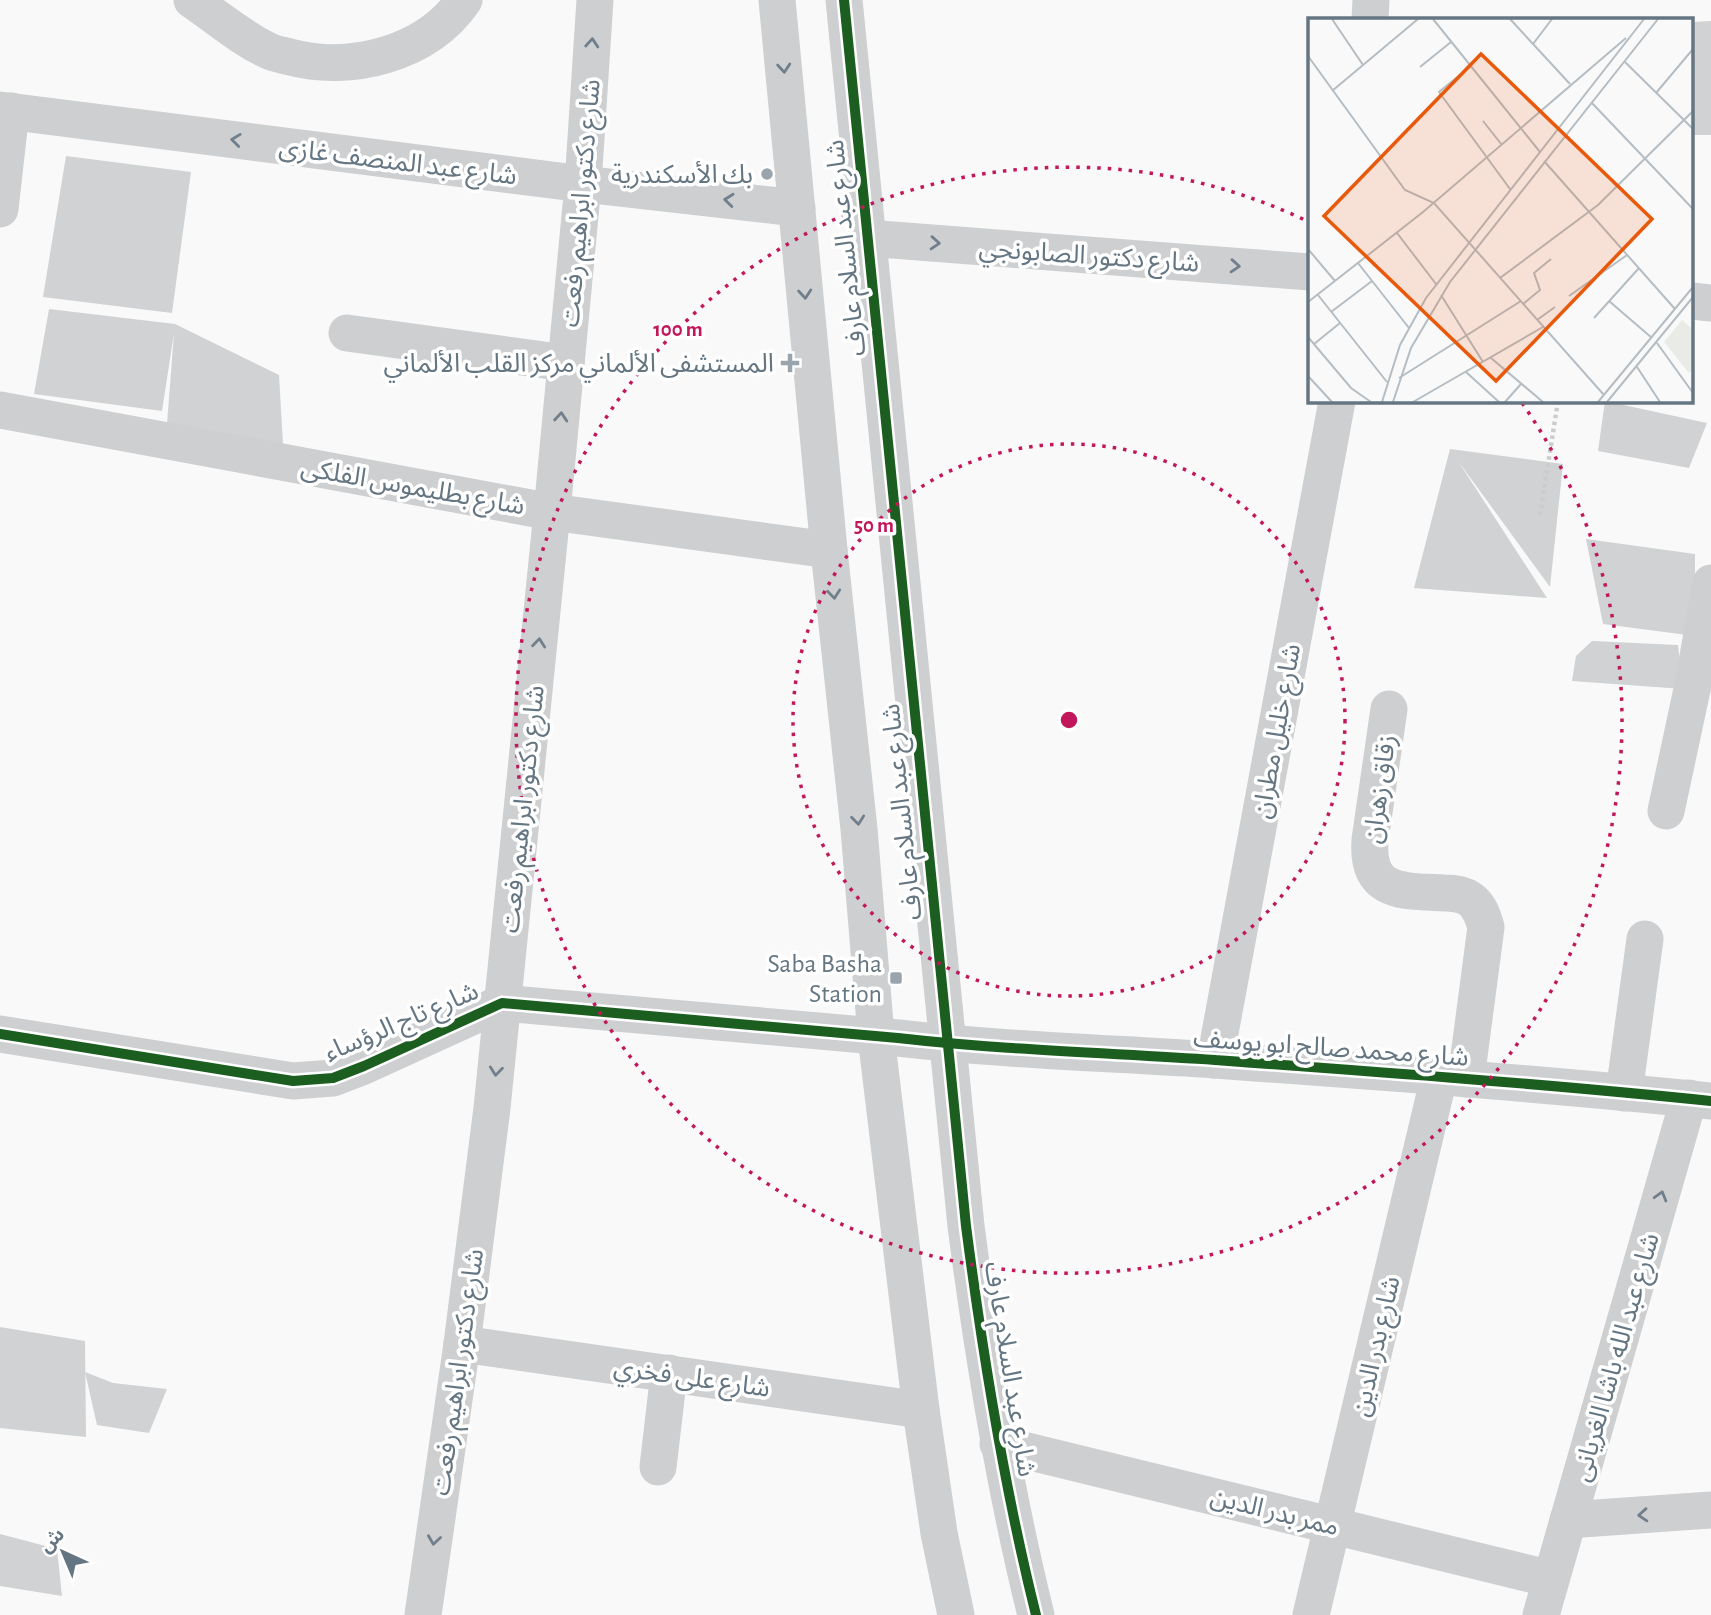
<svg xmlns="http://www.w3.org/2000/svg" width="1711" height="1615" viewBox="0 0 1711 1615" font-family="'Alegreya Sans','Noto Sans Arabic',sans-serif">
  <rect width="100%" height="100%" fill="#f9f9f9"/>
  <g fill="#d0d2d3">
    <path d="M1711,21V135H1692V22Z"/>
    <path d="M66,156L191,172L172,313L43,297Z"/>
    <path d="M49,309L175,324L279,375L283,444L167,424L174,333L162,411L34,394Z"/>
    <path d="M1605,401L1707,423L1689,468L1598,451Z"/>
    <path d="M1450,449L1563,464L1550,587L1458,461L1547,598L1414,588Z"/>
    <path d="M1586,539L1695,554V636L1603,624Z"/>
    <path d="M1592,641L1678,645L1683,689L1572,681L1576,656Z"/>
    <path d="M0,1327L85,1341L86,1437L0,1428Z"/>
    <path d="M85,1372L113,1383L167,1389L149,1433L97,1425Z"/>
    <path d="M0,1534L57,1549L62,1596L0,1586Z"/>
  </g>
  <g fill="none" stroke-linecap="round" stroke-linejoin="round">
    <path stroke="#cbcccd" stroke-width="4.5" stroke-dasharray="3.5 3.5" stroke-linecap="butt" d="M1540,515L1558,401"/>
    <g stroke="#cecfd0" stroke-width="37">
      <path d="M192,0C217,17 241,38 269,51C275,54 283,55 290,57C351,73 427,54 464,0"/>
      <path d="M777,0L829,550L859,829L876,1036L921,1410L939,1533L956,1615"/>
      <path d="M844,0L966,1226C983,1357 1004,1487 1036,1615"/>
      <path d="M1370,19L1371,0"/>
      <path d="M0,110L583,184L797,208"/>
      <path d="M0,209L11,111"/>
      <path d="M867,238L1310,272"/>
      <path d="M1692,301L1711,303"/>
      <path d="M347,333L566,363"/>
      <path d="M0,410L552,512L829,550"/>
      <path d="M1389,709L1370,840C1366,894 1402,891 1444,893C1452,893 1463,894 1470,899C1480,906 1483,917 1486,927L1466,1079"/>
      <path d="M1666,811L1693,685L1711,583"/>
      <path d="M0,1034L293,1081L333,1078L364,1066L502,1003L898,1038C1003,1050 1109,1053 1215,1060C1380,1072 1546,1084 1711,1101"/>
      <path d="M1215,1060L1337,401"/>
      <path d="M1624,1093L1645,939"/>
      <path d="M462,1344L921,1410"/>
      <path d="M998,1444L1551,1579"/>
      <path d="M658,1467L669,1373"/>
      <path d="M1568,1520L1711,1510"/>
      <path d="M423,1615L462,1344L492,1108L552,512L583,184L595,0"/>
      <path d="M1311,1615L1439,1077"/>
      <path d="M1541,1615L1689,1098"/>
    </g>
    <defs>
      <g id="cycleway">
        <path d="M844,0L966,1226C983,1357 1004,1487 1036,1615"/>
        <path d="M0,1034L293,1081L333,1078L364,1066L502,1003L898,1038C1003,1050 1109,1053 1215,1060C1380,1072 1546,1084 1711,1101"/>
      </g>
    </defs>
    <use href="#cycleway" stroke="#fff" stroke-width="15"/>
    <use href="#cycleway" stroke="#1b5e20" stroke-width="10"/>
  </g>
  <defs><path id="oneway-chevron" d="M-2-3.5L2.5 0L-2 3.5" fill="none" stroke-width="1.6" stroke-linecap="round" stroke-linejoin="round" transform="scale(1.75)"/></defs>
  <g stroke="#707f8b">
    <use href="#oneway-chevron" transform="translate(592 43) rotate(-86)"/>
    <use href="#oneway-chevron" transform="translate(784 68) rotate(85)"/>
    <use href="#oneway-chevron" transform="translate(236 140) rotate(-173)"/>
    <use href="#oneway-chevron" transform="translate(729 200) rotate(-174)"/>
    <use href="#oneway-chevron" transform="translate(935 243) rotate(4)"/>
    <use href="#oneway-chevron" transform="translate(1235 266) rotate(4)"/>
    <use href="#oneway-chevron" transform="translate(805 294) rotate(85)"/>
    <use href="#oneway-chevron" transform="translate(561 417) rotate(-85)"/>
    <use href="#oneway-chevron" transform="translate(834 594) rotate(84)"/>
    <use href="#oneway-chevron" transform="translate(539 643) rotate(-84)"/>
    <use href="#oneway-chevron" transform="translate(858 820) rotate(84)"/>
    <use href="#oneway-chevron" transform="translate(496 1071) rotate(96)"/>
    <use href="#oneway-chevron" transform="translate(1661 1196) rotate(-74)"/>
    <use href="#oneway-chevron" transform="translate(1643 1515) rotate(176)"/>
    <use href="#oneway-chevron" transform="translate(434 1540) rotate(98)"/>
  </g>
  <g fill="none" stroke="#c2185b" stroke-width="3.5" stroke-dasharray="3.5 7">
    <circle cx="1069" cy="720" r="276"/>
    <path d="M1522 403A553 553 0 1 1 1307 221"/>
  </g>
  <g fill="#99a4ac" stroke="#fff" stroke-width="2.5">
    <circle cx="767" cy="174" r="7"/>
    <path d="M786.5 352.5h7v7h7v7h-7v7h-7v-7h-7v-7h7z"/>
    <rect x="889" y="971" width="14" height="14" rx="3.5"/>
  </g>
  <g text-anchor="middle" stroke-width="7" stroke-linejoin="round" paint-order="stroke">
    <g font-size="26" fill="#657683" stroke="#fff">
      <text transform="translate(398 161) rotate(7)" y="9">شارع عبد المنصف غازى</text>
      <text transform="translate(580 203) rotate(-85)" y="9">شارع دكتور ابراهيم رفعت</text>
      <text transform="translate(845 248) rotate(-96)" y="9">شارع عبد السلام عارف</text>
      <text transform="translate(1089 255) rotate(4)" y="9">شارع دكتور الصابونجي</text>
      <text transform="translate(413 486) rotate(10)" y="9">شارع بطليموس الفلكى</text>
      <text transform="translate(1276 731) rotate(-80)" y="9">شارع خليل مطران</text>
      <text transform="translate(1379 789) rotate(-82)" y="9">زقاق زهران</text>
      <text transform="translate(522 809) rotate(-84)" y="9">شارع دكتور ابراهيم رفعت</text>
      <text transform="translate(901 812) rotate(-96)" y="9">شارع عبد السلام عارف</text>
      <text transform="translate(401 1021) rotate(-23)" y="9">شارع تاج الرؤساء</text>
      <text transform="translate(1331 1047) rotate(4)" y="9">شارع محمد صالح ابو يوسف</text>
      <text transform="translate(1375 1346) rotate(-77)" y="9">شارع بدر الدين</text>
      <text transform="translate(1615 1357) rotate(-74)" y="9">شارع عبد الله باشا الغريانى</text>
      <text transform="translate(1011 1369) rotate(81)" y="9">شارع عبد السلام عارف</text>
      <text transform="translate(457 1372) rotate(-82)" y="9">شارع دكتور ابراهيم رفعت</text>
      <text transform="translate(692 1377) rotate(8)" y="9">شارع على فخري</text>
      <text transform="translate(1275 1511) rotate(14)" y="9">ممر بدر الدين</text>
    </g>
    <g font-size="26" fill="#657683" stroke="#fff" text-anchor="end">
      <text x="753" y="183">بك الأسكندرية</text>
      <text x="774" y="372">المستشفى الألماني مركز القلب الألماني</text>
      <text x="882" y="972">Saba Basha<tspan x="882" dy="30">Station</tspan></text>
    </g>
  </g>
  <g transform="translate(1308 18)">
    <rect width="385" height="385" fill="#f9f9f9"/>
    <path d="M374,302L385,312V351L381,355L356,324Z" fill="#e8ebe6"/>
    <path fill="none" stroke="#b5bdc3" stroke-width="2" d="M24,1L55,47M125,1L232,134M202,1L262,66M225,26L244,1M0,38L97,172L126,185L296,377M316,43L385,111M163,48L131,74L202,171M112,49L143,24M24,73L110,1M348,75L385,31M283,84L385,191M175,103L194,127M236,143L367,291M89,215L128,266M0,231L27,263M50,245L101,310M192,260L290,187L385,93M10,277L79,364M133,277L175,344M261,278L319,237M301,283L344,320M0,284L115,194L318,20M215,286L232,272L226,255L243,241M23,294L64,263M286,300L331,250M229,302L247,289M0,319L43,370L63,384M349,325L385,375M6,326L32,305M183,340L235,384M329,349L352,384M158,354L191,384M0,358L24,384M91,360L213,283M74,384L92,327L118,280L336,1M85,384L103,330L142,264L350,1M105,384L235,309M197,384L213,366M290,384L385,269M299,384L385,279"/>
    <path fill="#e8590c" fill-opacity="0.15" stroke="#e8590c" stroke-width="3.5" d="M173,36L344,201L188,363L16,198Z"/>
    <rect width="385" height="385" fill="none" stroke="#657683" stroke-width="3.5"/>
  </g>
  <circle cx="1069" cy="720" r="10" fill="#c2185b" stroke="#fff" stroke-width="3.5"/>
  <g font-size="21" text-anchor="middle" font-weight="bold" fill="#c2185b" stroke="#fff" stroke-width="7" stroke-linejoin="round" paint-order="stroke">
    <text x="678" y="336">100 m</text>
    <text x="874" y="532">50 m</text>
  </g>
  <g transform="translate(63 1552) rotate(316)" stroke="#ffffff" stroke-width="5" paint-order="stroke">
  <path d="M0-5L12 26L0 18L-12 26Z" fill="#657683"/>
  <text y="-10" font-size="19" font-weight="bold" text-anchor="middle" fill="#657683">ش</text>
  </g>
</svg>
